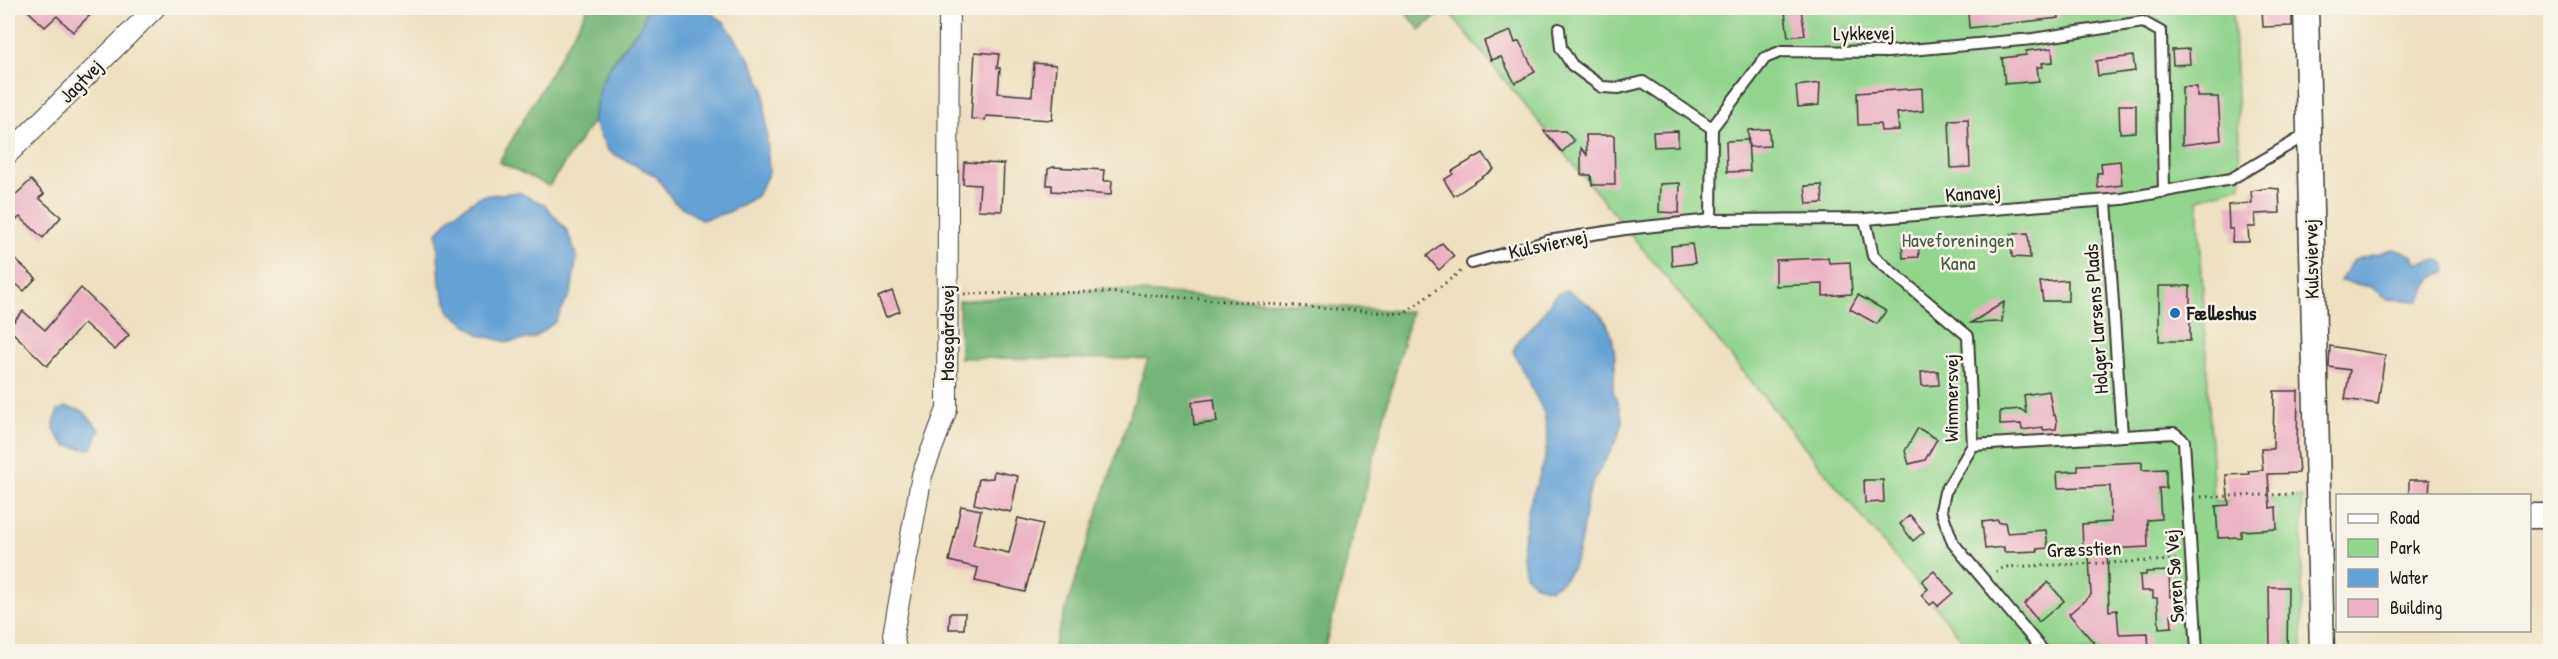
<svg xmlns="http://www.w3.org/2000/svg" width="2558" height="659" viewBox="0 0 2558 659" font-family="'Patrick Hand',sans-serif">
  <rect width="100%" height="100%" fill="#f7f3e8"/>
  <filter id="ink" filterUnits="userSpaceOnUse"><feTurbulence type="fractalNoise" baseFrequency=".0167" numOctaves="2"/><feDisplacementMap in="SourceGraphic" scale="12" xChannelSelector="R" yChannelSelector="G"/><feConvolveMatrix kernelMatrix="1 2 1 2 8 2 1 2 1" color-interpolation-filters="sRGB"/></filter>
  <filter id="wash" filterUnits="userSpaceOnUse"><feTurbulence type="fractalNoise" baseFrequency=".008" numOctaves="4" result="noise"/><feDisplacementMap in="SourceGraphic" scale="24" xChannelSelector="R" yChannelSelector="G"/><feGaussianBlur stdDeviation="1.35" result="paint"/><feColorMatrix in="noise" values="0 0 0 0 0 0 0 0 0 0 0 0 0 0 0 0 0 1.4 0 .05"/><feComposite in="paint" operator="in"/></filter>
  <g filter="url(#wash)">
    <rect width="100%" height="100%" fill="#eee0c0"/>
    <path fill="#92d58d" stroke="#577854" stroke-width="1.5" d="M1454,8H2233L2241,186L2198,199L2214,501L2302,497V651H1969V648L1450,13Z"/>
    <g fill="#75b678" stroke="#48694a" stroke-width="1.5">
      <path d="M588,8H646L643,23L610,66L600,86L593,121L549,186L499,162Z"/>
      <path d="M1402,8H1447L1420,30Z"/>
      <path d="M1103,289L1411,312L1324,651H1052L1148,359L960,358L959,301Z"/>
    </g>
    <g fill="#65a2d6" stroke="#405f79" stroke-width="1.5">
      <path d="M646,8H704L724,22L751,61L764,89L769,172L757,196L729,212L702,220L674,202L656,176L608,151L593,121L600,86L610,66L643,23Z"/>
      <path d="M518,192L545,205L567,231L577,257L571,292L555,322L534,338L508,342L480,335L450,312L440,285L437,233L452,215L481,196Z"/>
      <path d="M2393,249L2412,255L2418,263L2439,260L2445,264L2446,272L2434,276L2419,301L2388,299L2371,287L2340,281L2354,260Z"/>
      <path d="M1567,290C1601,312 1615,321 1615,365C1615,373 1613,380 1613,388C1614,399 1624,412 1622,423C1618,447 1596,468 1589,493C1579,527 1587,571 1550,589L1534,584L1525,575L1521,553L1529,505L1544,463L1548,438L1544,413L1513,351L1519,338L1538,321L1555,295Z"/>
      <path d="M66,407L83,411L100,430L92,448C83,451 76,445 66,446C53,431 51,430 58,410Z"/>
    </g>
    <g id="blocks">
      <g fill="#ebb1c4">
        <path d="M25,8H97L73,32L57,16L45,27Z"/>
        <path d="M2014,8H2058L2059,18L1969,28L1968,12Z"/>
        <path d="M2262,8H2292V26L2263,27Z"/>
        <path d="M1801,9L1805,35L1788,37L1785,12Z"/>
        <path d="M1511,31L1515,43L1519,41L1535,72L1515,83L1501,57L1491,60L1484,41Z"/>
        <path d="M2052,48L2053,62L2042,63L2043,67H2037L2039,81L2005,84L2002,58L2026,55V51Z"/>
        <path d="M2189,49L2190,64L2173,65L2172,50Z"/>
        <path d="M975,52L999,54L997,68H1000L998,93L1032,96L1034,63L1056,65L1052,120L986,116L985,120L971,119Z"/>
        <path d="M2133,56L2135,71L2098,76L2096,61Z"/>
        <path d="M1820,83L1819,105L1798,107L1796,86Z"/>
        <path d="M2182,87H2197V97H2218L2221,140L2182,145Z"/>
        <path d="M1922,88L1923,111L1897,113L1899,130L1881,131L1880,124L1858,125L1857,93Z"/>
        <path d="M2119,105H2136V132L2120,133Z"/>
        <path d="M1968,119L1970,167L1951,168L1949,120Z"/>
        <path d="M1769,129L1770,146L1749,147L1748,130Z"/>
        <path d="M1544,131H1565L1574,141L1562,152Z"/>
        <path d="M1678,131V146L1654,147L1653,132Z"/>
        <path d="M1586,135H1614L1615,185H1592L1591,175H1581V148L1587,155Z"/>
        <path d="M1748,140L1750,171L1727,172L1726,141Z"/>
        <path d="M1483,153L1494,169L1454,196L1444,180L1453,174L1452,171Z"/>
        <path d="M2120,161L2122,185L2098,188L2097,173H2102L2101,163Z"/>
        <path d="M964,162L1004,164L1002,211L978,210L980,185L963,184Z"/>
        <path d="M1053,167L1104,170L1103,181H1112L1111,195L1052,191V185H1047L1048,169Z"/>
        <path d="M31,180L44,194L39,198L61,217L43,238L20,217L16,220L8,211V202Z"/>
        <path d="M1680,183L1679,213L1659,212L1660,184Z"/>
        <path d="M1822,185L1823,203L1807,204L1805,186Z"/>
        <path d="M2269,188L2279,189L2280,213L2255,214L2256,227H2248L2249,242H2232L2233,229H2229L2228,205L2252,203L2251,191Z"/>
        <path d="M2028,233L2030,258L2012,257L2011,234Z"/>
        <path d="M1902,242H1918L1919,257L1903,258Z"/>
        <path d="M1442,243L1454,256L1439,270L1427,256Z"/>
        <path d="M1692,244L1695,263L1672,266L1671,246Z"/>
        <path d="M8,253L36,278L24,291L8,277Z"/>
        <path d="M1828,258L1829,263L1850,262L1852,294L1823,296V284L1776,286V260Z"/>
        <path d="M2068,280V301H2043L2040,282Z"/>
        <rect x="2159" y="286" width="31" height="55"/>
        <path d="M81,288L129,335L115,350L84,323L47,366L8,328L23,311L45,330Z"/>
        <path d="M892,291L900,311L886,317L878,297Z"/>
        <path d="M1858,295L1886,311L1877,324L1850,309Z"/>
        <path d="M2004,302L2002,322L1971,323Z"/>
        <path d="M2330,346L2385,355L2378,404L2345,399L2350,370L2329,367Z"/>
        <path d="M1938,371L1939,385L1922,386L1921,372Z"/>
        <path d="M2049,391L2053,415H2055L2057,422L2056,429L2043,430V427L2022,430L2021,424L2000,425V411L2020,409L2026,413L2024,395Z"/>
        <path d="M2274,391H2298L2297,447L2299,473L2268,474L2270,508L2276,507L2277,529L2241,531V537L2218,538L2216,506L2229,505L2226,475L2249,474L2248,471L2263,470L2261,449H2273Z"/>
        <path d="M1214,399L1217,422L1194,425L1192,402Z"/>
        <path d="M1918,428L1937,439L1925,460L1909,464L1905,451Z"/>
        <path d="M2142,462V470L2166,469V488H2159L2161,519L2147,520L2148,547L2107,549L2109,611L2117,610L2119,634L2148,633L2149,651H2101L2069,614L2091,595L2089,557L2105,548L2083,549L2082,524L2111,522L2110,486L2058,488L2057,472L2078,471V465Z"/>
        <path d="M994,471L1018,476L1011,512L974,504L979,479L993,478Z"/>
        <path d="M1864,480H1883L1884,502L1865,503Z"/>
        <path d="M2409,480H2430L2429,495H2409Z"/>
        <path d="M961,506L981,510L973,545L1009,553L1018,518L1043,524L1025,592L975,581L978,568L949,561Z"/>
        <path d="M1910,515L1924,532L1913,541L1900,524Z"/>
        <path d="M1998,520L1999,523L2005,522L2007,533L2046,530L2048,548L2037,549L2038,551L2015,552H2004V547L1985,549L1982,522Z"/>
        <path d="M1934,571L1953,593L1938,606L1934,602L1930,605L1921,595L1928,589L1922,581Z"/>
        <path d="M2169,571L2170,597H2179L2180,613L2171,614L2172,627L2159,628L2157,598H2153V591H2141L2140,575H2146V572Z"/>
        <path d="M2048,582L2064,601L2039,622L2024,604Z"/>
        <path d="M2269,587H2288L2287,651H2270Z"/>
        <path d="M950,613H965L964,629H949Z"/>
      </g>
    </g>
  </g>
  <g filter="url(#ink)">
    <use href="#blocks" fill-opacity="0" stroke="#3c3935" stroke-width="1.5"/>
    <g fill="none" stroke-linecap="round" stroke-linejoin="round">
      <defs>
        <g id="service">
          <path d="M1559,29L1561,48L1572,65L1602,87L1619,88L1643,82L1712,128"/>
          <path d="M2106,201L2122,435"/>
          <path d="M1865,219L1873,256L1968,336L1973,445L1945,492L1941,510L1953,543L2044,652"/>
          <path d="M1711,220L1712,128L1765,58L1782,51L1888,52L2033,39L2143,22L2161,32L2164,192"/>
          <path d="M1472,263L1548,241L1625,229L1711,220L1865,219L2122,199L2231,179L2309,133"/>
          <path d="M1973,445L2174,433L2184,441L2197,652"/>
        </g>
        <g id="minor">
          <path d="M8,154L155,8"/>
          <path d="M897,652L893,635L922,475L947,409L949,8"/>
        </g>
        <g id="tertiary">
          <path d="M2306,8L2322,652"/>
          <path d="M2530,516H2550"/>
        </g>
      </defs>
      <use href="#service" stroke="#3c3935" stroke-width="14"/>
      <use href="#minor" stroke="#3c3935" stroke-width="22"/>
      <use href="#tertiary" stroke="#3c3935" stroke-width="27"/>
      <g stroke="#3c3935" stroke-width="3" stroke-dasharray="1.5 4.5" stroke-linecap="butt">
        <path d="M964,294L1106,292L1404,314L1461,271"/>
        <path d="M2201,497L2297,494"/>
        <path d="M1996,572L2004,567L2177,560"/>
      </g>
      <use href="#service" stroke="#fff" stroke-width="10"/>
      <use href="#minor" stroke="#fff" stroke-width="20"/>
      <use href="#tertiary" stroke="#fff" stroke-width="24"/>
    </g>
  </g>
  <circle fill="#1f6fb2" stroke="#f7f3e8" stroke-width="2" cx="2175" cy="313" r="6"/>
  <g text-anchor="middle" stroke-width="5" stroke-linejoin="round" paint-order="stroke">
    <g font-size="20" fill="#1c1c1c" stroke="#f7f3e8">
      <text transform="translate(1864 33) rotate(-1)" y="7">Lykkevej</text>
      <text transform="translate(81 81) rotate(-45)" y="7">Jagtvej</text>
      <text transform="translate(1973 193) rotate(-4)" y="7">Kanavej</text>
      <text transform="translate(1548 244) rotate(-12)" y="7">Kulsviervej</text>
      <text transform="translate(2311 259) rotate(-91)" y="7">Kulsviervej</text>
      <text transform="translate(2096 319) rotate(-94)" y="7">Holger Larsens Plads</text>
      <text transform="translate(947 333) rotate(-90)" y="7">Mosegårdsvej</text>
      <text transform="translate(1951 398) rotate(-90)" y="7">Wimmersvej</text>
      <text transform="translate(2084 549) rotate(-2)" y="7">Græsstien</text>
      <text transform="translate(2174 576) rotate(-94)" y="7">Søren Sø Vej</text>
    </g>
    <g font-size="20" fill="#455d44" stroke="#f7f3e8">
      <text x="1958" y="247">Haveforeningen<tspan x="1958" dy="23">Kana</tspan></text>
    </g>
    <g font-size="20" font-weight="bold" fill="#1c1c1c" stroke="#f7f3e8" text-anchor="start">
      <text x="2187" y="320">Fælleshus</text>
    </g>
  </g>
  <rect width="2558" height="659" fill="none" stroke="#f7f3e8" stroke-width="30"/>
  <rect x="2336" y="494" width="195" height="138" fill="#f7f3e8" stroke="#9f9d96" stroke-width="1.5"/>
  <rect x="2348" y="514" width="30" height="9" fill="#ffffff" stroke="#9f9d96" stroke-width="1.5"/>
  <text x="2390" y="524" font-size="18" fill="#1c1c1c">Road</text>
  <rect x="2348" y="539" width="30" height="18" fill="#92d58d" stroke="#9f9d96" stroke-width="1.5"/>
  <text x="2390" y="554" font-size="18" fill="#1c1c1c">Park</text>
  <rect x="2348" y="569" width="30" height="18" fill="#65a2d6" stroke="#9f9d96" stroke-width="1.5"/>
  <text x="2390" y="584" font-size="18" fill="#1c1c1c">Water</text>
  <rect x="2348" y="599" width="30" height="18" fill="#ebb1c4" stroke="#9f9d96" stroke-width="1.5"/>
  <text x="2390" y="614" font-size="18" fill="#1c1c1c">Building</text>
</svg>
